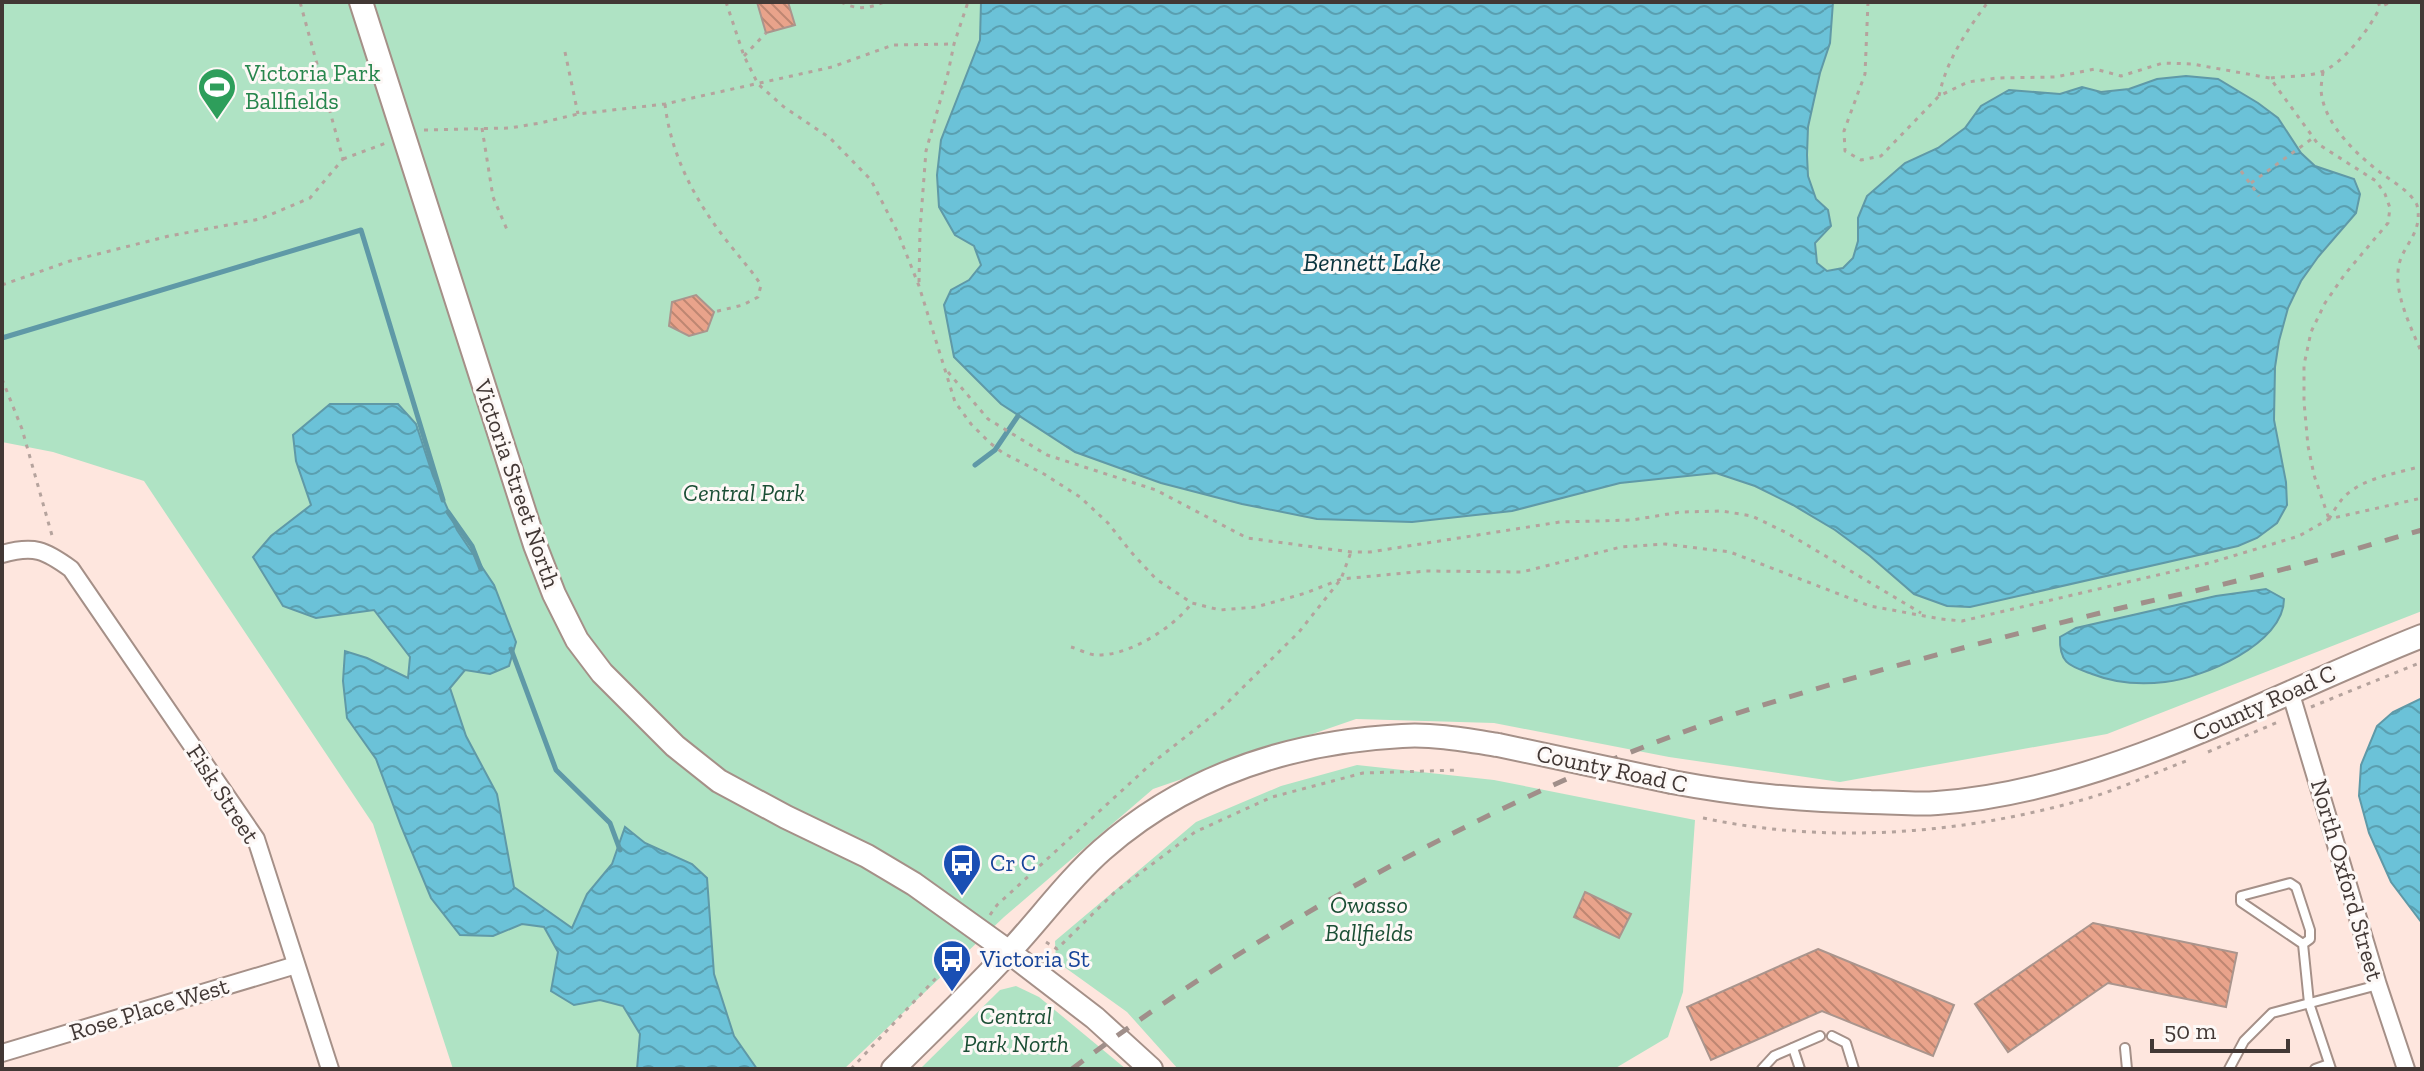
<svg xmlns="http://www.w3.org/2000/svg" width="2424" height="1071" viewBox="0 0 2424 1071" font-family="'Zilla Slab',serif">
  <defs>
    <pattern id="water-waves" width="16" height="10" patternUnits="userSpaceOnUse" patternTransform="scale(2)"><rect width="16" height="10" fill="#6bc2d8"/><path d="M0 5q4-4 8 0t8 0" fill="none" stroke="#5a9fb0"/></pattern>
    <pattern id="building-back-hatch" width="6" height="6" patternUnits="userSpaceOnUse" patternTransform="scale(2)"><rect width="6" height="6" fill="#e9a38b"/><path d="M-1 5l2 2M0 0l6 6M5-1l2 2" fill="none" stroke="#be8672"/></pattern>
  </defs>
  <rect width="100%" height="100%" fill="#fee6de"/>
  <g fill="#afe3c4">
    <path d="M2,2H2422V611L2107,734L1840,782L1669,757L1494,723L1356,719L1153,789L1004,917L844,1069H453L373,824L144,481L53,452L2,442Z"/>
    <path d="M1357,765L1494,780L1695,820L1683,992L1668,1037L1614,1069H1178L1127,1012L1056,961L1055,941L1196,822L1281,786Z"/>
    <path d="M1016,986L1039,997L1126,1069H920L1000,990Z"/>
  </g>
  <g fill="url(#water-waves)" stroke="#5f99a7" stroke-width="2">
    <path d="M981,2H1833L1830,43L1820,73L1808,127L1807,155L1808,176L1816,199L1828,210L1831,226L1815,243L1817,263L1827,271L1843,268L1853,258L1858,241V218L1867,196L1905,163L1938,148L1965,128L1981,106L2009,90L2060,94L2082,87L2101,92L2129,89L2157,79L2186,76L2218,79L2258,103L2278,118L2301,153L2315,166L2354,179L2360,194L2356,213L2318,257L2301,281L2288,308L2279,341L2275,367L2274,420L2286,482L2287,505L2277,523L2257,538L2238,546L1970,607L1947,606L1914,594L1870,556L1835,530L1793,505L1755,486L1716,473L1620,483L1512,511L1412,522L1317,519L1242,504L1161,483L1075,452L1001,404L954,357L944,305L951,290L969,280L981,265L974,246L955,235L939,207L937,175L941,140L980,40Z"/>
    <path d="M330,404H398L416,424L433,476L457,530L494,585L516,642L509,666L490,674L465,670L450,688L466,736L497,794L514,887L572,928L587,894L612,864L625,827L645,843L692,864L707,878L714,974L734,1036L757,1069H637L640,1034L623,1006L600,1000L574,1005L551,991L558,952L544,927L522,924L493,936L460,935L431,898L401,826L376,759L347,718L343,681L345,651L367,658L408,678L410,657L374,610L316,618L283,606L253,557L271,536L311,505L296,461L293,435Z"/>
    <path d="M2266,589L2284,599C2284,644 2203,678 2165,682C2140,685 2115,683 2092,674C2070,666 2059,664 2060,637L2076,628L2216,596Z"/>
    <path d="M2422,698V923L2391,882L2369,833L2359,796L2361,765L2377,726L2393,712Z"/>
  </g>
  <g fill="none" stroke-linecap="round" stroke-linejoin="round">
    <g stroke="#5f99a7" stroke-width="5">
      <path d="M2,338L361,230L443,500"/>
      <path d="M975,465L995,450L1018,416"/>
      <path d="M448,512L472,546L481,569"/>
      <path d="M511,649L556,770L610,823L620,850"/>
    </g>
  </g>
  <g fill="url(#building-back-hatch)" stroke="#aa958d" stroke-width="2">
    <path d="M757,2H788L795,25L766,33Z"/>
    <path d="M696,295L714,312L707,331L689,336L669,326L672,302Z"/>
    <path d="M1585,892L1631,914L1619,938L1574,917Z"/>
    <path d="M2093,923L2237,953L2226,1007L2108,983L2008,1052L1975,1004Z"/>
    <path d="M1818,949L1954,1005L1933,1056L1822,1011L1711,1060L1687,1007Z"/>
  </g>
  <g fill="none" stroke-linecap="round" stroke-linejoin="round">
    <defs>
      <g id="lane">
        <path d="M2303,944L2241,902V896L2290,883L2296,887L2310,930V939L2303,944L2309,1003L2331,1069"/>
        <path d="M1832,1036L1846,1043L1854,1069"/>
        <path d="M1793,1048L1800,1069"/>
        <path d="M2125,1048L2127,1069"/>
        <path d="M1762,1069L1774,1056L1820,1036"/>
        <path d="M2229,1069L2244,1041L2272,1013L2378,985"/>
        <path d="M2315,1069L2329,1064"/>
      </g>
      <g id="street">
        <path d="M2,554C34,545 45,550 71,569L256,839L330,1069"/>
        <path d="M2290,691L2378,985L2406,1069"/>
        <path d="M2,1053L296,965"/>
      </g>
      <g id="secondary">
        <path d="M361,2L535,545L554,594L577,640L602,673L675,746L719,781L786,817L867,856L914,884L1009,952L1095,1018L1151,1069"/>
        <path d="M1672,782C1741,795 1800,800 1871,802C1892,802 1915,805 1937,803C2106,791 2267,697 2422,636"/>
        <path d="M893,1069C932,1030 971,993 1008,953C1040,919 1067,881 1102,850C1187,775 1290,742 1402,736C1434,734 1466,740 1498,745"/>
      </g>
    </defs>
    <use href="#lane" stroke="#a59088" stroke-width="12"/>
    <use href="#street" stroke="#a59088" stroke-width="20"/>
    <use href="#secondary" stroke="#a59088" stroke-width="26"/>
    <g stroke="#b5a39d" stroke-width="3" stroke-dasharray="4 6" stroke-linecap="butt">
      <path d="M726,2L744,56L758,84L784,107L830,138L871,180L898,233L919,286L955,402L971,424L990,443L1003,453L1044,474L1080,497L1108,523L1131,552L1156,579L1192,603L1220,610L1256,607L1306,593L1341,579L1426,571L1522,572L1621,547L1665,544L1730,552L1870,606L1941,619L1962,621L2213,562L2299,536L2329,519L2422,498"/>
      <path d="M841,2C857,10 867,9 884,2"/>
      <path d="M1868,2L1865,74L1844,131L1845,151L1861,160L1881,156L1939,96L1968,82L1997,78L2055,77L2095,69L2121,76L2163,63L2192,64L2270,78L2318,144L2376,181L2385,194L2390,208L2388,223L2345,274L2325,303L2311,332L2304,365V402L2308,446L2314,475L2329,519"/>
      <path d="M2378,2L2380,7L2391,2"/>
      <path d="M565,52L578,114"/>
      <path d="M744,56L766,33"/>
      <path d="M2323,72C2322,80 2320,89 2322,97C2327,126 2357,155 2381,173C2393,182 2410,191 2417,205C2424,236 2399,246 2398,272C2396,299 2412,329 2422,354"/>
      <path d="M2271,78C2286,76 2307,77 2321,72C2342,65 2371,27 2380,7"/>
      <path d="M1939,96C1946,61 1967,30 1988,2"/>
      <path d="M665,104C671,157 697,204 730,245C741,259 752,271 761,285L758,297L743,305L714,312"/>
      <path d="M482,128L493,197L508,232"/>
      <path d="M424,130L510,128L540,123L578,114L665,104L832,67L893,45L954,44"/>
      <path d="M343,159L386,143"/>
      <path d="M2241,171L2259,196"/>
      <path d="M2251,183L2313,138"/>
      <path d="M919,282L920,230L926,151L948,73L954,44L968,2"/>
      <path d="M2,285L70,261L169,236L260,219L310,198L343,159L300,2"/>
      <path d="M948,372L988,419L1047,455L1156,490L1247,538L1351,552H1370L1560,522L1632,520L1681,512L1722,511L1752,516L1787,533L1921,613"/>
      <path d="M2,379L22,429L53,539"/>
      <path d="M2329,519C2333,512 2338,504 2343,498C2363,477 2396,474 2422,466"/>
      <path d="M1071,647C1078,649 1087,654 1095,655C1128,657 1173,628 1192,603"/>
      <path d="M2311,707L2422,662"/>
      <path d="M2208,752L2278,722"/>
      <path d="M1703,818C1830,845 1965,834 2089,798C2122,788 2154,773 2186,761"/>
      <path d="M990,915L997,905L1151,764L1221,709L1299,632L1341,579L1351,552"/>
      <path d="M1046,942L1057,949L1115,892L1195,832L1272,797L1363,773L1458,770"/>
      <path d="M851,1069L966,946"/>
    </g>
    <use href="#lane" stroke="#fff" stroke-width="8"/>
    <use href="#street" stroke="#fff" stroke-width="16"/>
    <use href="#secondary" stroke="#fff" stroke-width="22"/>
    <path stroke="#a08f8a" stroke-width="5" stroke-dasharray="14 14" stroke-linecap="butt" d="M1072,1069C1162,1001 1257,940 1356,885C1485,813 1619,750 1760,706C1874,670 1991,640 2108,611C2163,598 2218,586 2273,572C2323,559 2372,544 2422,530"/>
    <defs>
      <path id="secondary-bridge" d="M1498,745L1672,782"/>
    </defs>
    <use href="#secondary-bridge" stroke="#a59088" stroke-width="26" stroke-linecap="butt"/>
    <use href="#secondary-bridge" stroke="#fff" stroke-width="22"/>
  </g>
  <defs>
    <symbol id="stadium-pin" viewBox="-11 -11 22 30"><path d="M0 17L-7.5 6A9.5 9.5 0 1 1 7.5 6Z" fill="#2e9e5b" stroke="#fdf8f6"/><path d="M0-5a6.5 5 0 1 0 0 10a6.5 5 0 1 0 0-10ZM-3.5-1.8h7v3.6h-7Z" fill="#fff"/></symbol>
    <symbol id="bus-pin" viewBox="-11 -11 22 30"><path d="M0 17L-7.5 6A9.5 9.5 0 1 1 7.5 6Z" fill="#1a4fb4" stroke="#fdf8f6"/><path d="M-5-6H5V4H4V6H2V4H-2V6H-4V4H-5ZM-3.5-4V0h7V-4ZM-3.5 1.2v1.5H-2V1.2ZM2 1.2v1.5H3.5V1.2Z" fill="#fff"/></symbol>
  </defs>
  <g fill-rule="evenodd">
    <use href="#stadium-pin" x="195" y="65" width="44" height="60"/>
    <use href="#bus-pin" x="940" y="841" width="44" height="60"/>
    <use href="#bus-pin" x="930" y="937" width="44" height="60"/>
  </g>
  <g text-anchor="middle" stroke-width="6" stroke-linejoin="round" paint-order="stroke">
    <g font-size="24" fill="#27864d" stroke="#fdf8f6" text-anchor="start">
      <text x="245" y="81">Victoria Park<tspan x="245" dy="28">Ballfields</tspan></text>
    </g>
    <g font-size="24" fill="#423835" stroke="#fdf8f6">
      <text transform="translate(517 484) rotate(71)" y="8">Victoria Street North</text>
      <text transform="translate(2264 703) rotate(-24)" y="8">County Road C</text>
      <text transform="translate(1612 769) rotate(12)" y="8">County Road C</text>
      <text transform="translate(223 794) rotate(57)" y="8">Fisk Street</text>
      <text transform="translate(2347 880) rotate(74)" y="8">North Oxford Street</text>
      <text transform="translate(149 1009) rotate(-17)" y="8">Rose Place West</text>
    </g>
    <g font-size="24" font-style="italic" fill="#1b4f35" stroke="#fdf8f6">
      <text x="744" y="501">Central Park</text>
      <text x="1369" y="913">Owasso<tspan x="1369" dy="28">Ballfields</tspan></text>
      <text x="1016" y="1024">Central<tspan x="1016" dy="28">Park North</tspan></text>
    </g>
    <g font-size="24" fill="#164399" stroke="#fdf8f6" text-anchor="start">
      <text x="990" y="871">Cr C</text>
      <text x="980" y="967">Victoria St</text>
    </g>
    <g font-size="26" font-style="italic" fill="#09343e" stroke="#fdf8f6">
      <text x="1372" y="271">Bennett Lake</text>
    </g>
  </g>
  <rect width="2424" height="1071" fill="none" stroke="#423835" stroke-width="8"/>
  <path d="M2152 1039v12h136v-12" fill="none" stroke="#423835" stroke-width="4"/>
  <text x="2164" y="1039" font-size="24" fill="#423835" stroke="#fdf8f6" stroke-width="6" paint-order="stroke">50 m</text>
</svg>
